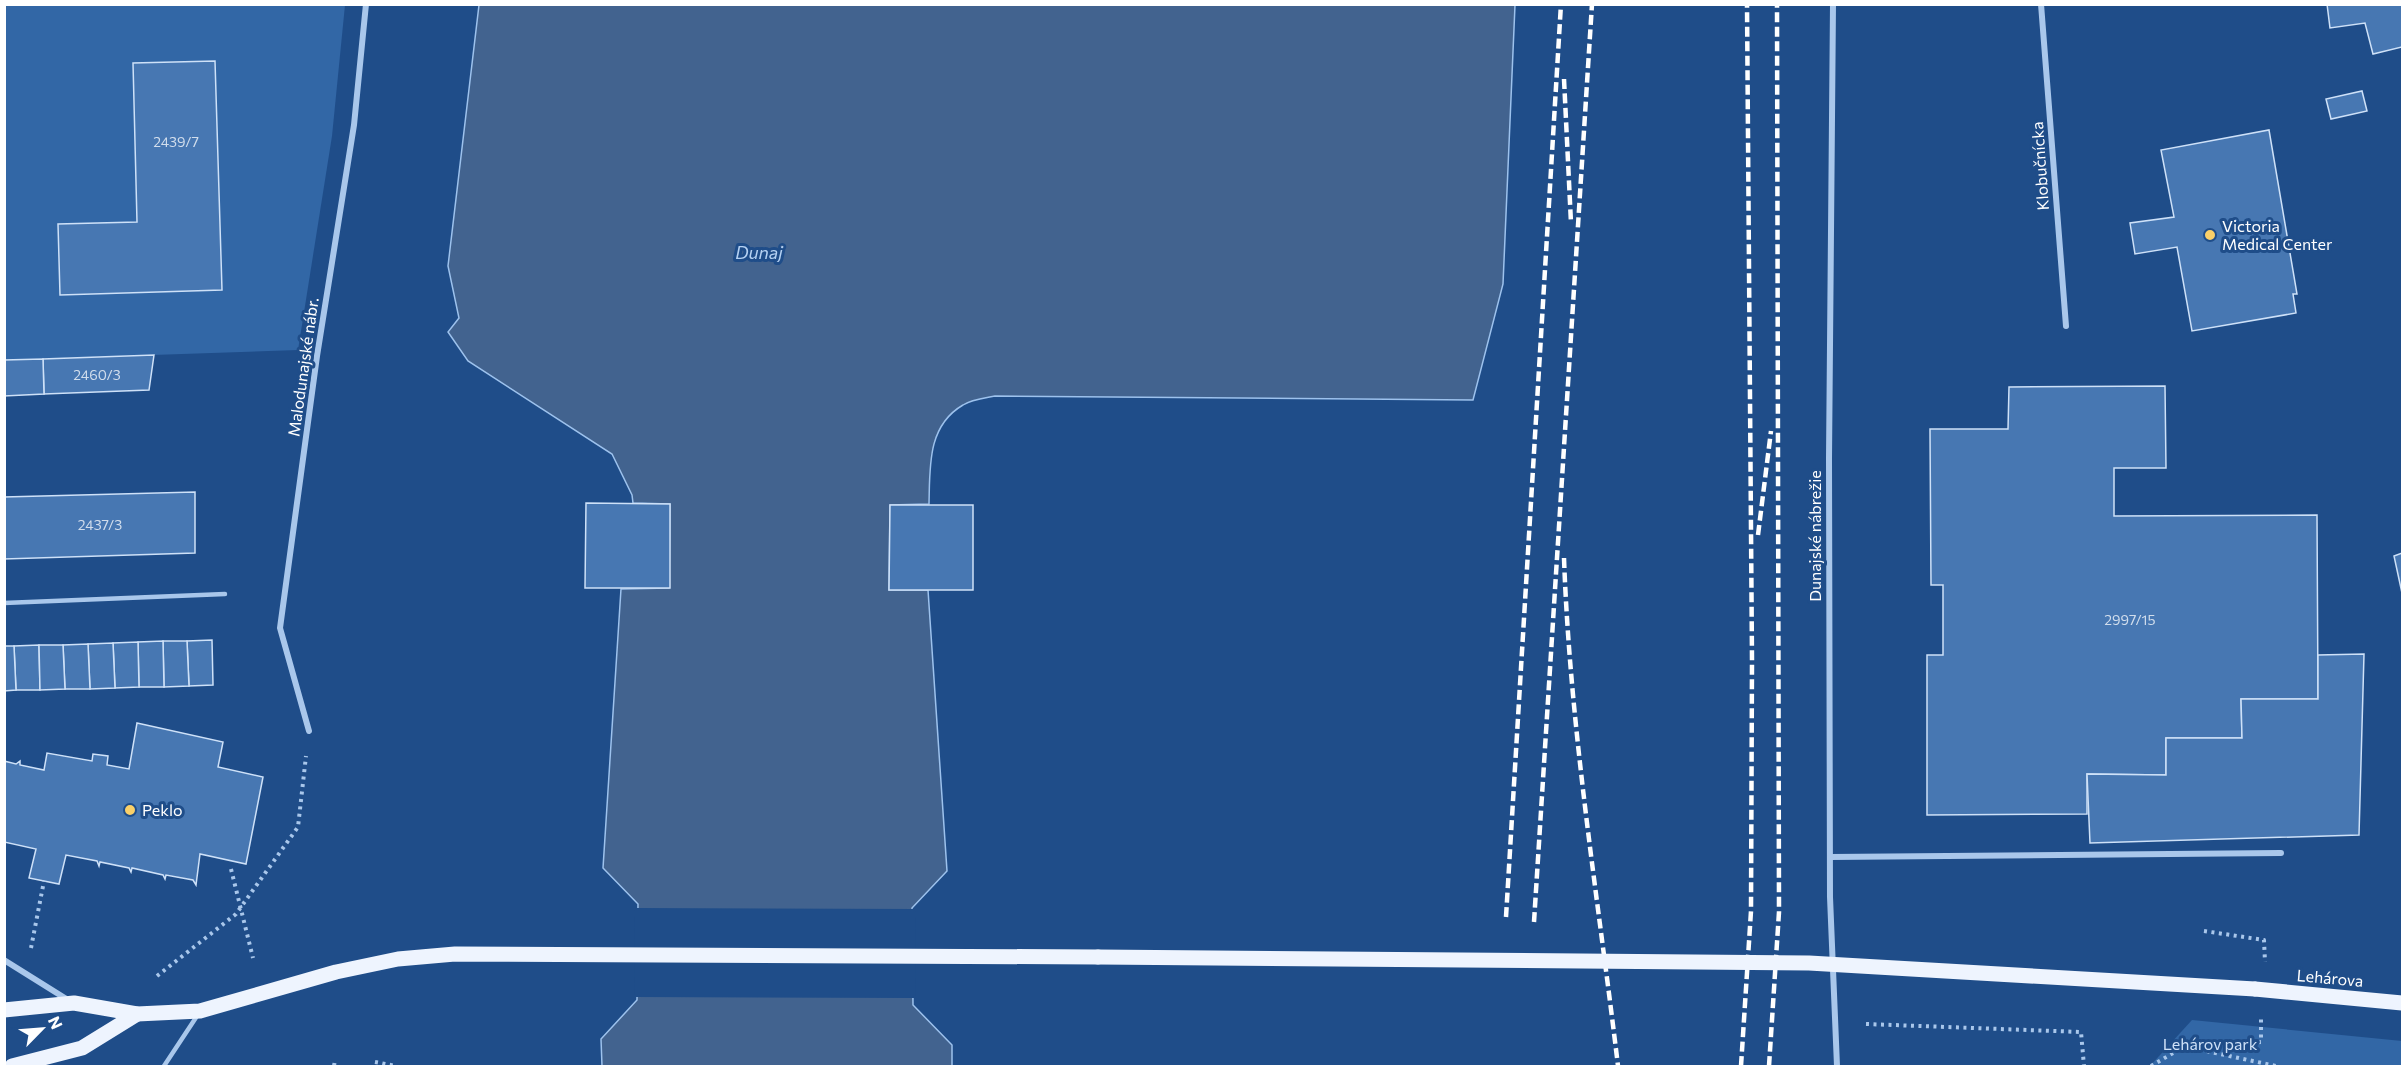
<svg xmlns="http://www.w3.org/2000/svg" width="2407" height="1071" viewBox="0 0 2407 1071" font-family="Commissioner,sans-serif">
  <rect width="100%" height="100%" fill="#1f4d89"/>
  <g fill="#3267a6">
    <path d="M4,5H345L332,136L298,350L5,360Z"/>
    <path d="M2192,1020L2402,1041V1066H2150Z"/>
  </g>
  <path fill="#42638f" stroke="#9dc2ed" stroke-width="1.5" d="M479,5H1515L1503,284L1473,400L995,396C985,398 972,399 963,405C927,426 930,467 929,504L890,505L889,590H928L947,871L912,908L913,1005L952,1045V1066H602L601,1039L637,1000L638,904L603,868L621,589L669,588L670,504L633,503L632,495L612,454L468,361L448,332L459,318L448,266Z"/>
  <path fill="#1f4d89" d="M635,908L915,909L916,998L634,997Z"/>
  <g fill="#4777b2" stroke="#cee1f8" stroke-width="1.5">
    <path d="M2327,4H2402V47L2373,54L2365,23L2330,28Z"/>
    <path d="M215,61L222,290L60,295L58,224L137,222L133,63Z"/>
    <path d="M2362,91L2367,111L2331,119L2326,99Z"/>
    <path d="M2269,130L2297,294H2293L2296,313L2192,331L2177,247L2135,254L2130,223L2174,217L2161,150Z"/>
    <path d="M154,355L149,390L44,394L43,359Z"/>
    <path d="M43,359L44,394L4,396V360Z"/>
    <path d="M2165,386L2166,468H2114V516L2317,515L2318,699H2241L2242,738H2166V775L2087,774V814L1927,815V655H1943V585H1931L1930,429H2008L2009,387Z"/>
    <path d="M195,492V553L4,559V497Z"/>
    <path d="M586,503L670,504V588H585Z"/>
    <path d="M890,505H973V590H889Z"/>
    <path d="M2402,553V593L2394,556Z"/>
    <path d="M212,640L213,685L189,686L187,641Z"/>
    <path d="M163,641H187L189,686L164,687Z"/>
    <path d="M163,641L164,687H139L138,642Z"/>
    <path d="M138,642L139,687L115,688L113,643Z"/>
    <path d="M113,643L115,688L90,689L88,644Z"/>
    <path d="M88,644L90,689H65L63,645Z"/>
    <path d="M39,645L40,690H16L14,646Z"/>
    <path d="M39,645H63L65,689L40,690Z"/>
    <path d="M4,646H14L16,690L4,691Z"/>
    <path d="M2364,654L2359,835L2090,843L2087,774L2166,775V738H2242L2241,699H2318V655Z"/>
    <path d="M137,723L223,742L218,767L263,777L246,864L200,854L196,885L193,880L166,875L165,879L163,875L132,868L131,872L129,868L100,862L99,866L97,861L66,855L59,884L29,878L36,849L4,842V761L16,764L20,761V765L44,770L47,753L92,761L93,754L108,756L107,765L129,769Z"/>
  </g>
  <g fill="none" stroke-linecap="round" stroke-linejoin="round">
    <g stroke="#a9c7eb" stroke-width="4" stroke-dasharray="3 4.5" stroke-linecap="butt">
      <path d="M2204,931L2264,940L2265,962"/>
      <path d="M31,948L44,881"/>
      <path d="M157,976L236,914L298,827L306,756"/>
      <path d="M1866,1024L2081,1032L2084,1066"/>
      <path d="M2192,1048L2276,1066"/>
      <path d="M375,1062L396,1066"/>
      <path d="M334,1066L335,1060"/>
      <path d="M2151,1066L2185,1046L2261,1042V1019"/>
    </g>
    <g stroke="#a9c7eb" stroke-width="4.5">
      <path d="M4,603L225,594"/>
      <path d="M164,1066L197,1016"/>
    </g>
    <g stroke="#a9c7eb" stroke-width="6">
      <path d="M1833,4L1829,459L1830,897L1837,1066"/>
      <path d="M2041,4L2066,326"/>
      <path d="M309,731L280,628L317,356L354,125L366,4"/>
      <path d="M1830,857L2281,853"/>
      <path d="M4,960L68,1000"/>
    </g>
    <g stroke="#eef4fe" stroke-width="15">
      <path d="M2255,989L2402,1003"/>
      <path d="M4,1010L74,1003L137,1014L200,1011L336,972L398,959L455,954L1098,957"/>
      <path d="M12,1066L82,1048L137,1014"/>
    </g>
    <g stroke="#fff" stroke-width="4.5" stroke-dasharray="10 4.5" stroke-linecap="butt">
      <path d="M1564,79L1571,223"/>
      <path d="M1758,535L1771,431"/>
      <path d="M1564,558C1570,728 1598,898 1618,1066"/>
      <path d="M1506,917L1561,4"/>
      <path d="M1534,922L1592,4"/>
      <path d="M1741,1066L1751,911L1752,660L1747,4"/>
      <path d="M1769,1066L1779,912L1777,4"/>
    </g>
    <path stroke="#a9c7eb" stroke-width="4" stroke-dasharray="3 4.5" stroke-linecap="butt" d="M231,869L253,958"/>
    <path stroke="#eef4fe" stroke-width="15" d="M1098,957L1809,963L2255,989"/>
  </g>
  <g fill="#fad069" stroke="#1f4d89" stroke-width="2">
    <circle cx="2210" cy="235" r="6"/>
    <circle cx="130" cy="810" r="6"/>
  </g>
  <g text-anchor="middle" stroke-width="6" stroke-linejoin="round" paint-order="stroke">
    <g font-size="14" fill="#d1ddec">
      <text x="176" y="147">2439/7</text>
      <text x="97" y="380">2460/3</text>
      <text x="100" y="530">2437/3</text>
      <text x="2130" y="625">2997/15</text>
    </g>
    <g font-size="16" fill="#fff" stroke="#1f4d89">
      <text transform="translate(2040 166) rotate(-94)" y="6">Klobučnícka</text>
      <text transform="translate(303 367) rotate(-82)" y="6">Malodunajské nábr.</text>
      <text transform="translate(1815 536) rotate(-90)" y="6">Dunajské nábrežie</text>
      <text transform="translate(2330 978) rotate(5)" y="6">Lehárova</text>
    </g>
    <g font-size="16" fill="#fff" stroke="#1f4d89" text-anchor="start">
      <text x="2222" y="232">Victoria<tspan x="2222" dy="18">Medical Center</tspan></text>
      <text x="142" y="816">Peklo</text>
    </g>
    <g font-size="16" fill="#cee1f8" stroke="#1f4d89">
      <text x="2210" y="1050">Lehárov park</text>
    </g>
    <g font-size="18" font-style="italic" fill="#b5d1f2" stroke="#1f4d89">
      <text x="759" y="259">Dunaj</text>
    </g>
  </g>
  <rect width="2407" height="1071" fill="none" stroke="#ffffff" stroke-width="12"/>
  <g transform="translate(42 1029) rotate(65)" stroke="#1f4d89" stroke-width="4.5" paint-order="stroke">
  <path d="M0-4.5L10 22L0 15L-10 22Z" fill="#ffffff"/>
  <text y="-9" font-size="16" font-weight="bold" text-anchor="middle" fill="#ffffff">N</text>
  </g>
</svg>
